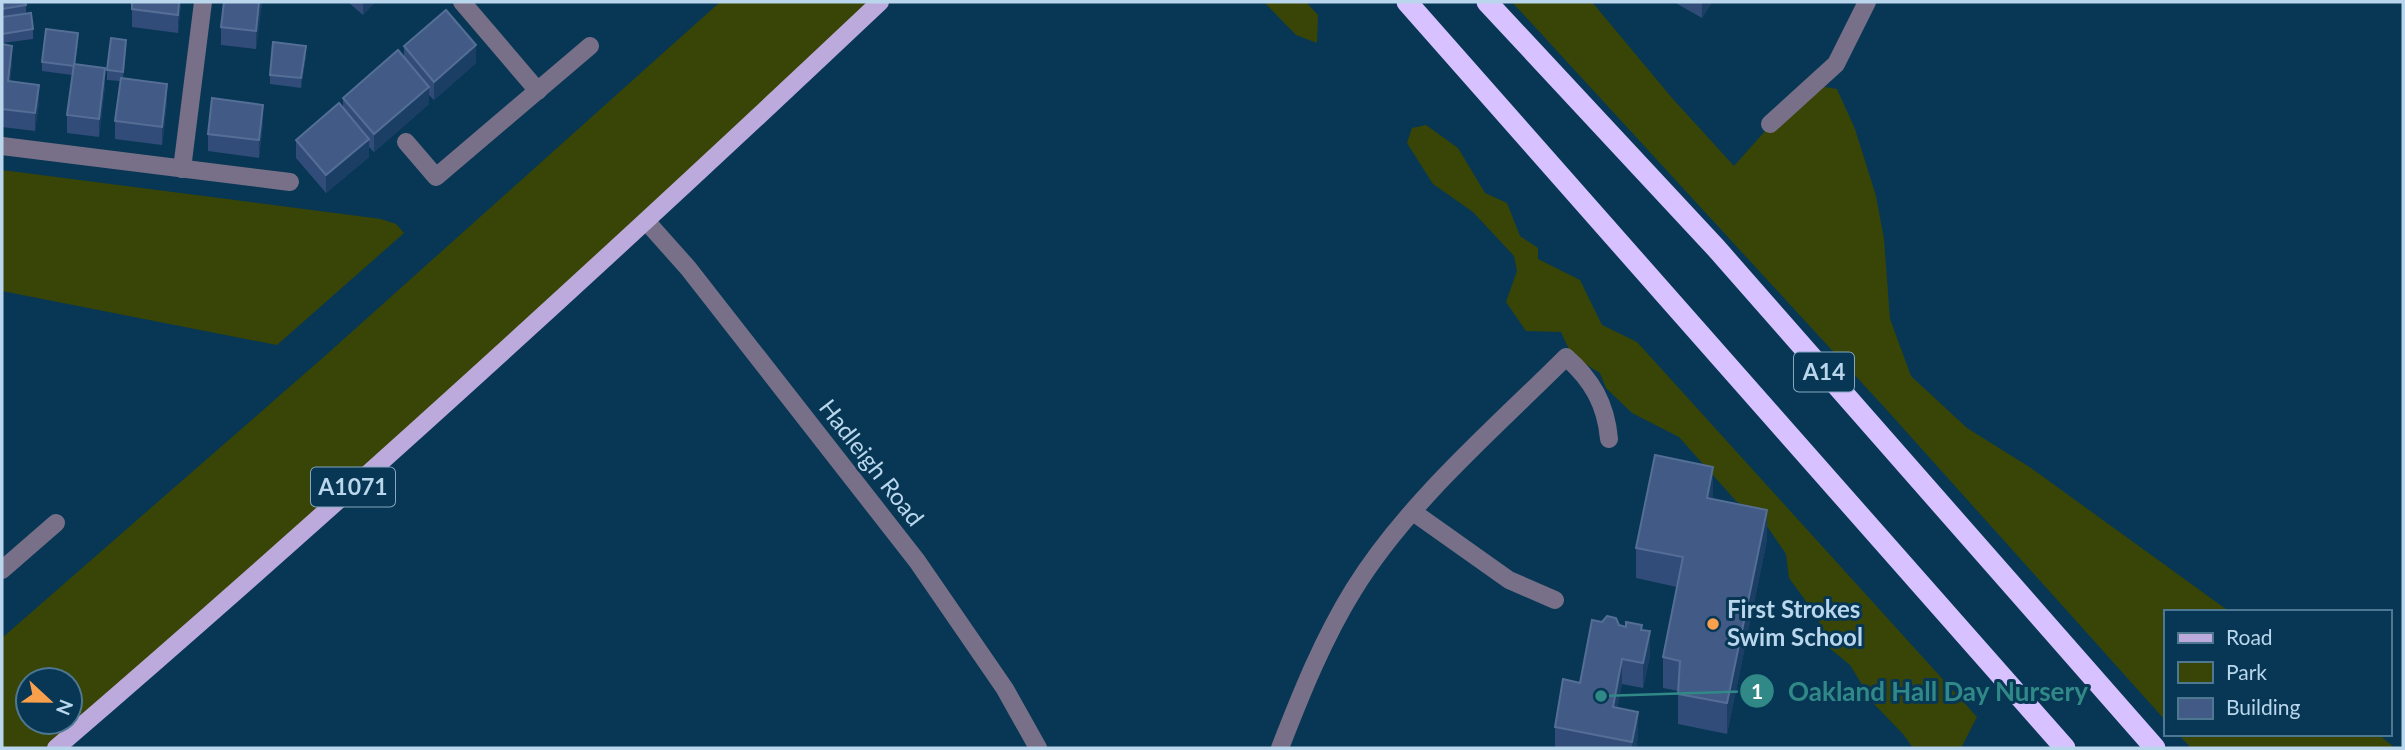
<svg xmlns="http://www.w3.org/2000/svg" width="2405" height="750" viewBox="0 0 2405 750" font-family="Lato,sans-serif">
  <rect width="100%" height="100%" fill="#073754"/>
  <g fill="#394506" fill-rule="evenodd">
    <path d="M720,2H880L56,748H2V638L326,355ZM28,680H70V722H28Z"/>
    <path d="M1264,2H1306L1318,15L1317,43L1296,35Z"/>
    <path d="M1512,2H1592L1672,98L1734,166L1807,84L1837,89L1855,129L1876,196L1884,239L1890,319L1911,376L1967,428L2031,468L2230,612H2165V720L1885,408Z"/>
    <path d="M1426,125L1458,148L1485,193L1507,203L1520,236L1538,248V259L1580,280L1602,325L1637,342L1977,717L1961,748H1913L1903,734L1874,704L1850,665L1822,642L1819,619L1789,578L1786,554L1760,516L1736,501L1679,437L1632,413L1606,388L1600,373L1572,356L1561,332L1526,331L1506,302L1517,271L1514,256L1473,212L1433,184L1407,143L1412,128Z"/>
    <path d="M2,170L381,219L396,224L404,233L277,345L2,291Z"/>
    <path d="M2178,734H2378L2395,748H2191Z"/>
  </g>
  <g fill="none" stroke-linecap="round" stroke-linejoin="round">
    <g stroke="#787088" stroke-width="18">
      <path d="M462,2L538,91"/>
      <path d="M1770,124L1836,64L1867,2"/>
      <path d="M406,142L436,177L590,46"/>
      <path d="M2,146L290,182"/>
      <path d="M182,169L203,2"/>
      <path d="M647,222L688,268L917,561L1005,689L1038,748"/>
      <path d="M1413,512L1509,580L1555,600"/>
      <path d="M2,570L56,523"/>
      <path d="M1280,748C1301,694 1323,639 1354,589C1408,502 1494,429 1566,357C1592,380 1606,404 1609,439"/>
    </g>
    <path stroke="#bcaadd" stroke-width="18" d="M56,748C337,506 611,256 880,2"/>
    <g stroke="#d7c1ff" stroke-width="21">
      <path d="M1407,2L2065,748"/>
      <path d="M1487,2L1716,248L2155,748"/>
    </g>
  </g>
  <g fill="#324c7a">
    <path d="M2,2L26,5V14L33,29V39L2,43Z"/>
    <path d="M132,2H181L178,33L132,27Z"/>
    <path d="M224,2H262L256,49L221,45V27Z"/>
    <path d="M348,2H375L363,15Z"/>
    <path d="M1674,2H1712L1702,18Z"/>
    <path d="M78,43L75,64L105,86L99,137L67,133V115L72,75L42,71V62Z"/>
    <path d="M2,44L12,63L10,82L39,103L35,131L2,127Z"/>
    <path d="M404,46L476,63L434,100L429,95V104L374,152L369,147V157L326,193L296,158V140L343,108V98L404,56Z"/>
    <path d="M126,49L123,78L167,102L162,145L115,139V121L120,81L107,80V70Z"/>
    <path d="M306,56L301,88L270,84V75Z"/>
    <path d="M263,123L259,158L208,151V134Z"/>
    <path d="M1713,499L1767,540L1727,734L1678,724V691L1663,688V657L1677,587L1636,578V548Z"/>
    <path d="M1619,625L1642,630L1650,656L1643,688L1622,684L1617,708L1638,737L1636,748H1555V727L1580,683Z"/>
  </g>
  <g fill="#1b3e65">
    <path d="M179,2H181L178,33V15Z"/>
    <path d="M259,2H262L256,49V31Z"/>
    <path d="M363,2H375L363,15Z"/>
    <path d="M1702,2H1712L1702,18Z"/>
    <path d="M78,33V43L74,75V66Z"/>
    <path d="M126,40V49L123,81V72Z"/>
    <path d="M476,45V63L434,100V82Z"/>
    <path d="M12,46V63L8,99V81Z"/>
    <path d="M306,46V56L301,88V78Z"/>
    <path d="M105,68V86L99,137V119Z"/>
    <path d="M167,84V102L162,145V127Z"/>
    <path d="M39,85V103L35,131V113Z"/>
    <path d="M429,87V104L374,152V134Z"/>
    <path d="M263,105V123L259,158V140Z"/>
    <path d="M369,139V157L326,193V175Z"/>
    <path d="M1713,467V497L1707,528V498Z"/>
    <path d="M1767,510V540L1727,734V703Z"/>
    <path d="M1650,631V656L1643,688V663Z"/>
    <path d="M1622,659V684L1613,732V707Z"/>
    <path d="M1638,712V737L1636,748H1632V742Z"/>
  </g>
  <g fill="#415b86" stroke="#546e96" stroke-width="2">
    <path d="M2,2H25L26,5L2,9Z"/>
    <path d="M132,2H179L178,15L132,9Z"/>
    <path d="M224,2H259L256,31L221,27Z"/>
    <path d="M446,10L476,45L434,82L404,46Z"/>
    <path d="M31,13L33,29L2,34V17Z"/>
    <path d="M46,29L78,33L74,66L42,62Z"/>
    <path d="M111,38L126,40L123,72L107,70Z"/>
    <path d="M273,42L306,46L301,78L270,75Z"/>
    <path d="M2,44L12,46L8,81L39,85L35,113L2,109Z"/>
    <path d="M398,50L429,87L374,134L343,98Z"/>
    <path d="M74,64L105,68L99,119L67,115Z"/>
    <path d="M121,78L167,84L162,127L115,121Z"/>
    <path d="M212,98L263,105L259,140L208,134Z"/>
    <path d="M339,103L369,139L326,175L296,140Z"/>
    <path d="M1655,455L1713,467L1707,498L1767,510L1727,703L1678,694L1680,661L1663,657L1683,557L1636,548Z"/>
    <path d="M1607,616L1616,618L1619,625L1626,627V622L1642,625L1641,630L1650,631L1643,663L1622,659L1613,707L1638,712L1632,742L1555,727L1563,679L1580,683L1592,620L1602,622Z"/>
  </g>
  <circle fill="#f9a04c" stroke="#073754" stroke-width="2.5" cx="1713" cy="624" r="7"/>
  <g text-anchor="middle" stroke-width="6" stroke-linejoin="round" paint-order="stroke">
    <g fill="#073754" stroke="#84a6be" stroke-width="2">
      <rect x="1794" y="352.5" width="60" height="39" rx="5"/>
      <rect x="311" y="467.5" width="84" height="39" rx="5"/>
    </g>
    <g font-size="23" font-weight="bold" fill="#b9d6ec">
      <text x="1824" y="380">A14</text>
      <text x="353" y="495">A1071</text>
    </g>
    <g font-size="24" fill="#b9d6ec" stroke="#073754">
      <text transform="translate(871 463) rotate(52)" y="8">Hadleigh Road</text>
    </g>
    <g font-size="24" font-weight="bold" fill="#b9d6ec" stroke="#073754" text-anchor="start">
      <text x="1727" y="618">First Strokes<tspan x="1727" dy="28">Swim School</tspan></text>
    </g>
  </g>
  <path fill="none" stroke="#318987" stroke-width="2.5" d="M1601 696L1757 691"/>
  <g fill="#318987" stroke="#073754" stroke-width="2.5">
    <circle cx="1601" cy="696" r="7"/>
    <circle cx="1757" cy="691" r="18"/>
  </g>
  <g font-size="21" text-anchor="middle" font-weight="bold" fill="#fff">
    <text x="1757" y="699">1</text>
  </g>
  <g font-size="26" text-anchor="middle" font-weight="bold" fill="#318987" stroke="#073754" stroke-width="6" stroke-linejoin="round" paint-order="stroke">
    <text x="1938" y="701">Oakland Hall Day Nursery</text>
  </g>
  <rect width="2405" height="750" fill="none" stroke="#b9d6ec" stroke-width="7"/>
  <rect x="2164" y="610" width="228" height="126" fill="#073754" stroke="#4e7791" stroke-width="2"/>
  <rect x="2178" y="633" width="35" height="10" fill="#bcaadd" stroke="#4e7791" stroke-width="2"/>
  <text x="2226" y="645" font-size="21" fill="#b9d6ec">Road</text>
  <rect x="2178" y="662" width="35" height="21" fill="#394506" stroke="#4e7791" stroke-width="2"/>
  <text x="2226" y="680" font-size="21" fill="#b9d6ec">Park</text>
  <rect x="2178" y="698" width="35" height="21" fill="#415b86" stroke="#4e7791" stroke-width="2"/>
  <text x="2226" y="715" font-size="21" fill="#b9d6ec">Building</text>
  <g transform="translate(49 701) rotate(112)"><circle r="33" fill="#073754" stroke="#4e7791" stroke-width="2"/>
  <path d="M0-5L12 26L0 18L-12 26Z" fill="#f9a04c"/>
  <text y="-10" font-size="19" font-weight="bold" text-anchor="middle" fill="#b9d6ec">N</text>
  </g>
</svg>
